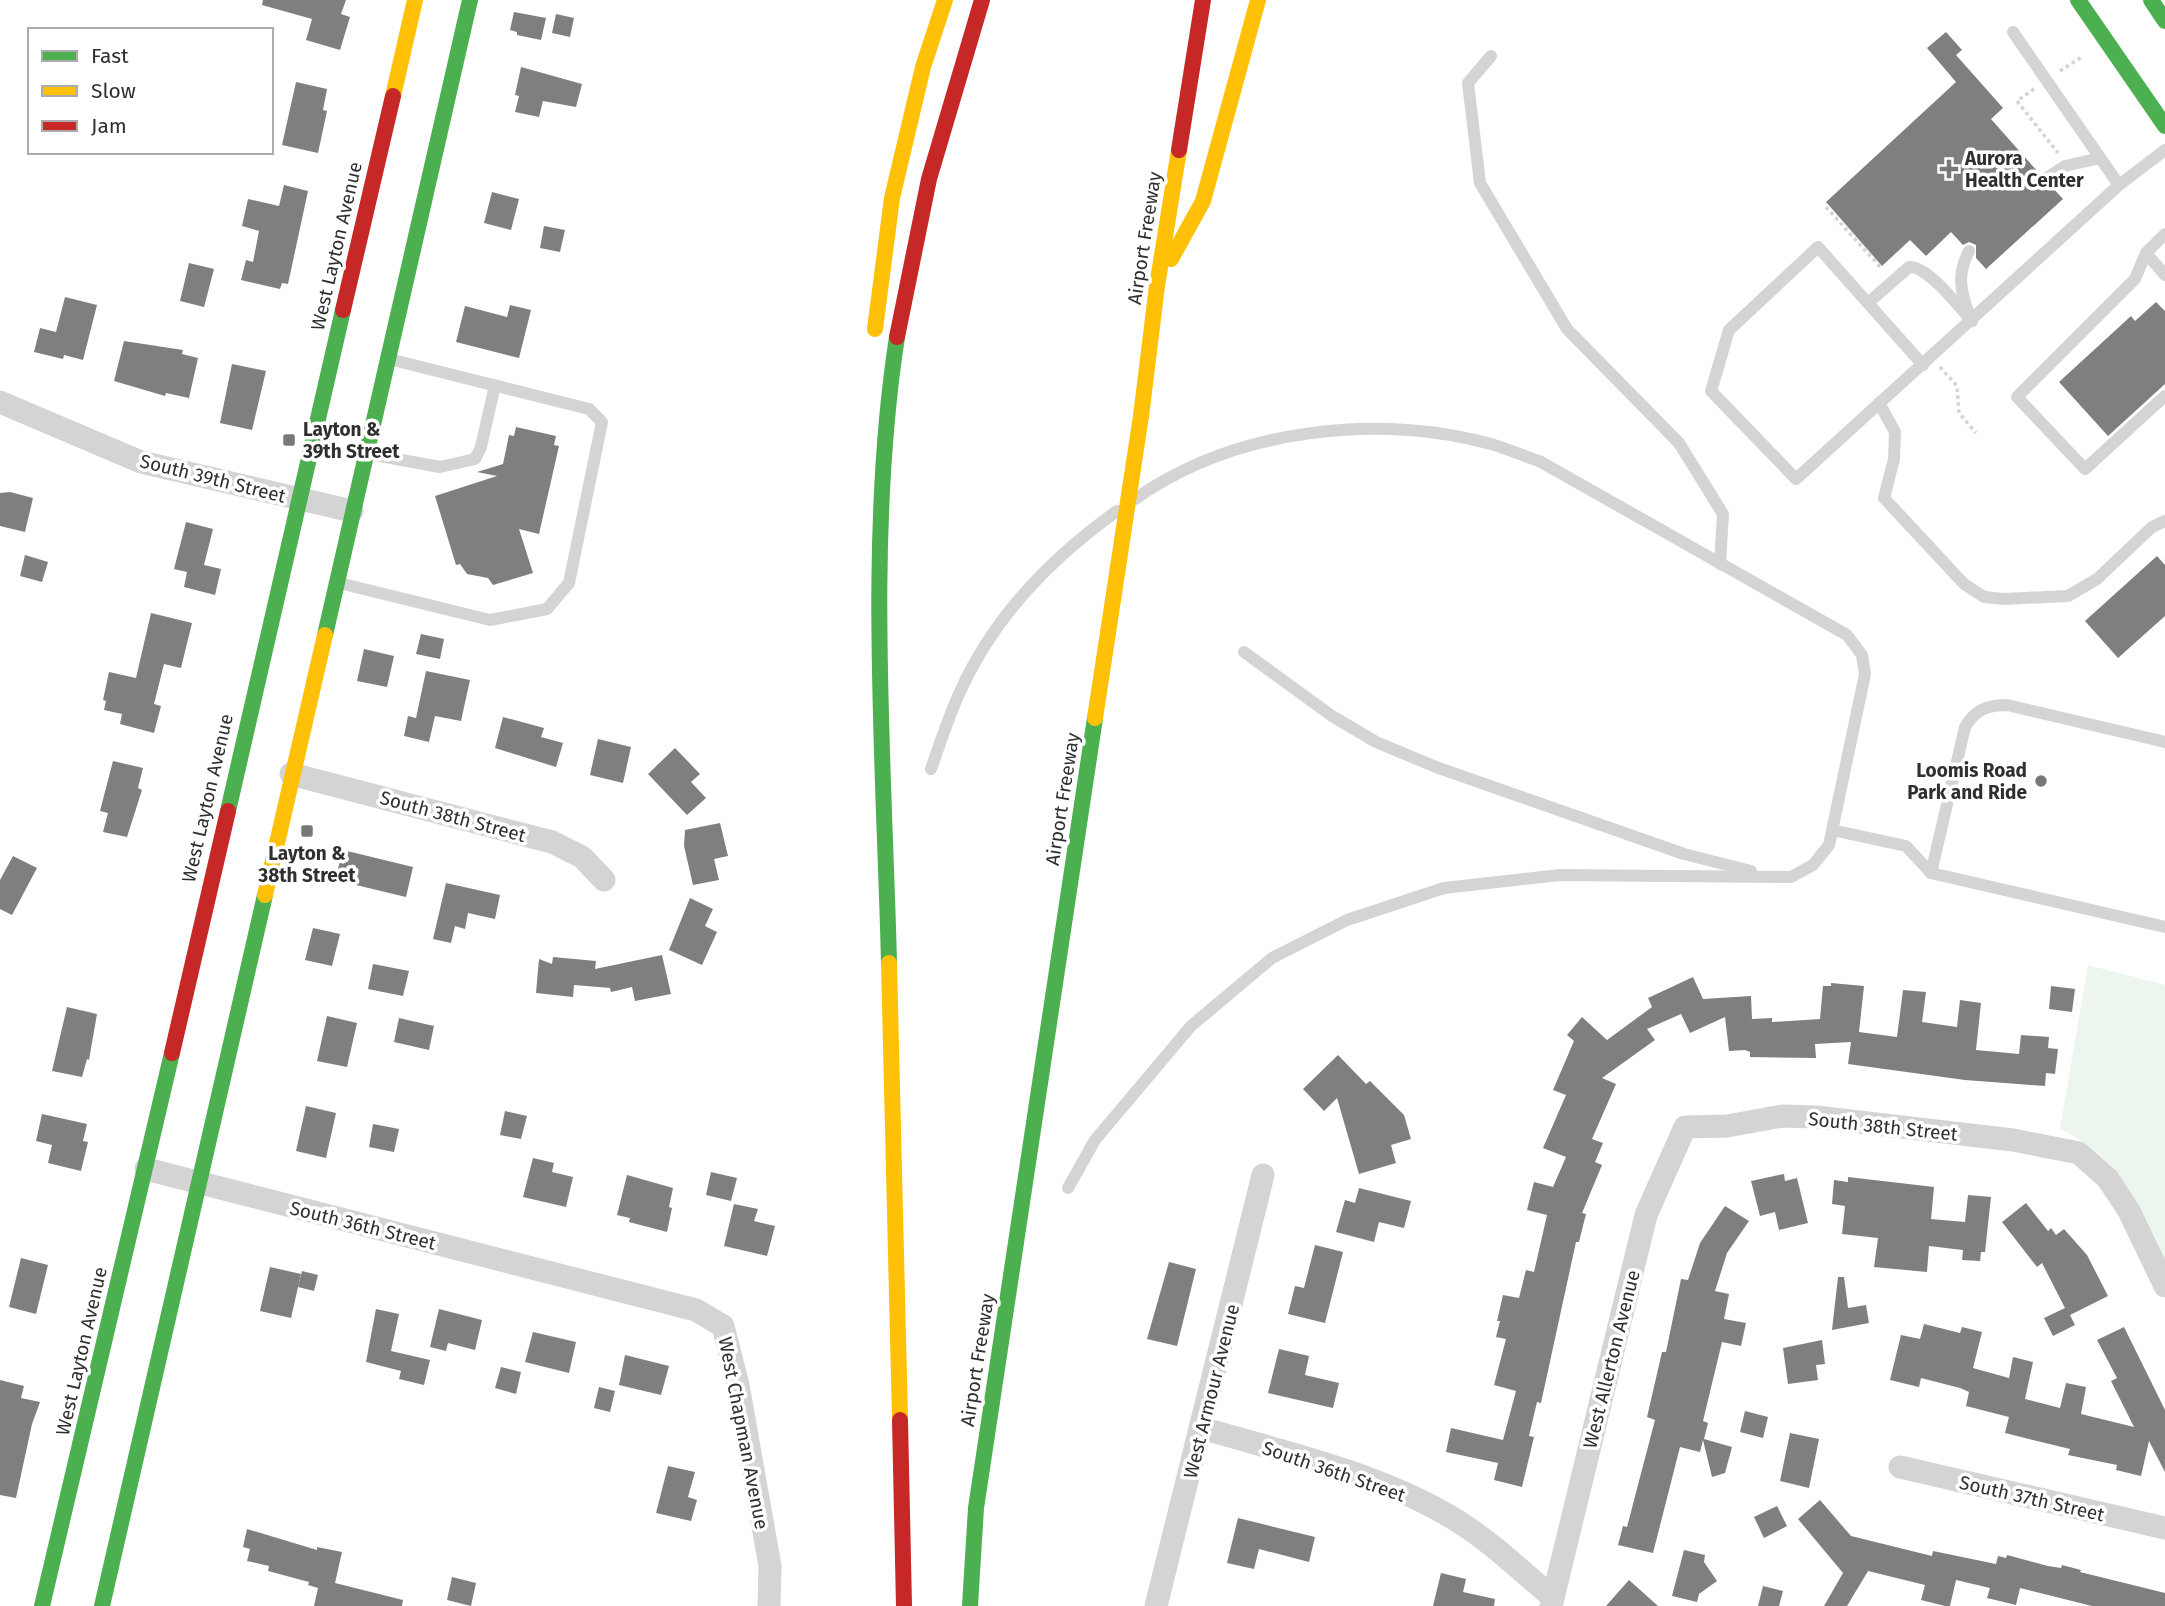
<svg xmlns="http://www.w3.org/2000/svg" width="2165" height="1606" viewBox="0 0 2165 1606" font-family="'Fira Sans',sans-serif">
  <rect width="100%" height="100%" fill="#fff"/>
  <path fill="#ecf5ee" d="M2088,965L2165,985V1260C2136,1205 2120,1156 2060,1129Z"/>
  <g fill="#7f7f7f">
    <path d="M263,0H346L341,14L350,17L340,50L306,40L312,19L262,5Z"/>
    <path d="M514,12L546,18L541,40L517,35V32L510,30Z"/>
    <path d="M556,14L574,18L570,37L552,33Z"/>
    <path d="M1946,32L1962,50L1956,55L2003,108L1991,119L2039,173L2038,184L2045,188L2051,186L2063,199L1986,269L1976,258V245L1969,242L1963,245L1951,232L1926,256L1910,240L1882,266L1826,202L1956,82L1927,48Z"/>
    <path d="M521,67L582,84L576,107L543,101L539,117L515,112L519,96L515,95Z"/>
    <path d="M296,82L327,89L323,110L327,111L318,153L282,145Z"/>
    <path d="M284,185L308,191L288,284L282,283L280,289L241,280L246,260L253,262L259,231L242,226L248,199L279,206Z"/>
    <path d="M492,192L519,199L511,230L484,223Z"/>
    <path d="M544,226L565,230L560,252L540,248Z"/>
    <path d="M189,263L214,269L204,307L180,301Z"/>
    <path d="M65,297L97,305L83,360L64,355L63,359L34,352L40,328L56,332Z"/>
    <path d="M2156,302L2165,311V384L2108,436L2059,382L2131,316L2135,321Z"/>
    <path d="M510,305L531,310L519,358L456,342L465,306L507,317Z"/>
    <path d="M124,341L183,350L182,354L198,358L189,398L166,393L165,396L114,381Z"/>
    <path d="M232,364L266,371L252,430L220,423Z"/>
    <path d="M516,427L556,436L554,445L559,446L539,534L519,529L533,573L493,585L488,578L467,574L460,564L456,565L435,496L497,476L477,472L503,464L509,435L514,436Z"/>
    <path d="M10,492L33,498L25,532L0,526V493Z"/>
    <path d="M186,522L213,529L204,565L221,569L215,595L184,587L187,572L174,569Z"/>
    <path d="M25,555L48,562L42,582L20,576Z"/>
    <path d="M2157,556L2165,565V616L2118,658L2085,621Z"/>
    <path d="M151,613L192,623L181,668L164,664L154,704L161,706L154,733L120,724L122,714L104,710L106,701L103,700L109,672L136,678Z"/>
    <path d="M421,634L444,639L440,659L416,654Z"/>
    <path d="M364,649L394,656L387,687L357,681Z"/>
    <path d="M426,671L470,680L461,721L435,716L429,742L404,736L408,716L416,718Z"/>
    <path d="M503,717L544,728L541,737L563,743L556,767L495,748Z"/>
    <path d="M598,739L631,747L623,783L590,775Z"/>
    <path d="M675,748L700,774L691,782L706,798L687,815L648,774Z"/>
    <path d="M113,761L143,768L138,788L142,790L127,837L103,832L108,813L100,811Z"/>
    <path d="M720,823L728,856L714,859L719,880L693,885L684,846L685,830Z"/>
    <path d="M343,850L413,867L406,897L335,880Z"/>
    <path d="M13,856L37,868L12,915L0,909V880Z"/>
    <path d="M446,883L500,895L495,919L468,913L465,929L455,926L451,943L433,939Z"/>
    <path d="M690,898L713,909L705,926L717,932L702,965L669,950Z"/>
    <path d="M313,928L340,934L332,966L305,960Z"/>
    <path d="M662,955L671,994L635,1001L632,987L611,992L610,988L574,985L573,997L536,993L539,959L552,964L553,957L596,961L595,969Z"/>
    <path d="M373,964L409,971L403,996L368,989Z"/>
    <path d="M1693,977L1703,999L1751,996L1752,1019L1772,1018V1022L1820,1019L1823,986H1831V983L1864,986L1859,1032L1897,1037L1903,990L1926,992L1922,1022L1957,1027L1960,1000L1981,1003L1976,1050L2019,1054L2021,1035L2049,1037L2048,1048L2058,1049L2055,1074L2046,1073L2045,1086L1965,1080L1848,1064L1851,1042L1815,1044L1816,1058L1750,1057V1052L1745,1050L1729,1051L1725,1017L1690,1033L1681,1014L1647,1029L1655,1040L1602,1078L1616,1084L1592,1139L1603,1143L1595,1162L1602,1165L1582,1213L1586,1214L1579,1242H1576L1541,1403L1537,1402L1529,1436L1534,1437L1522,1487L1494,1480L1498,1463L1446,1452L1451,1428L1503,1440L1516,1391L1494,1385L1506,1339L1496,1337L1500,1321H1497L1503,1295L1519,1298L1526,1270L1534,1272L1547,1215L1527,1210L1534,1182L1553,1187L1566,1157L1543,1148L1566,1095L1553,1090L1574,1041L1567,1035L1582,1017L1607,1040L1652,1007L1648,998Z"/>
    <path d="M2051,986L2075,989L2072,1012L2049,1009Z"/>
    <path d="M67,1007L97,1014L89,1060L87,1059L82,1077L52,1071Z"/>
    <path d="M327,1016L357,1023L347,1067L317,1061Z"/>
    <path d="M399,1018L434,1026L429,1050L394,1042Z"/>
    <path d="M1338,1055L1366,1084L1370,1081L1404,1115L1411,1139L1391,1145L1396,1163L1359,1174L1337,1098L1324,1111L1303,1089Z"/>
    <path d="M306,1106L336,1113L326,1158L296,1151Z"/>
    <path d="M505,1111L527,1116L521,1139L500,1135Z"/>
    <path d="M42,1114L87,1124L83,1141L88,1142L81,1171L48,1163L52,1145L36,1141Z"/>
    <path d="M373,1124L399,1129L394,1152L369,1147Z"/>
    <path d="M533,1158L554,1163L552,1172L573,1177L566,1207L523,1197Z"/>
    <path d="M711,1172L737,1178L731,1201L706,1195Z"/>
    <path d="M1784,1174L1785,1181L1797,1178L1808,1223L1779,1230L1775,1212L1760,1216L1751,1181Z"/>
    <path d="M627,1175L673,1188L669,1207L672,1208L667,1232L629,1222L630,1218L617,1215Z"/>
    <path d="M1848,1177L1934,1187L1931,1219L1965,1222L1968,1195L1991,1197L1985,1252H1981L1980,1261L1962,1260L1963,1250L1929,1246L1927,1272L1874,1267L1878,1238L1842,1234L1845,1206L1832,1204L1834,1180L1848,1182Z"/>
    <path d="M1359,1188L1411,1201L1404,1228L1379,1222L1374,1242L1336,1232L1345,1200L1355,1203Z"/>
    <path d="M2026,1203L2048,1231L2051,1228L2056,1235L2064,1229L2087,1255L2108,1296L2070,1315L2075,1325L2053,1336L2044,1318L2065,1308L2042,1263L2037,1267L2002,1222Z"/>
    <path d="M734,1204L758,1209L754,1221L775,1226L767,1256L724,1246Z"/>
    <path d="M1725,1206L1749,1221L1727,1253L1715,1291L1729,1294L1724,1319L1746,1323L1741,1346L1722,1342L1703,1421L1708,1423L1704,1439L1732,1447L1725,1473L1712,1477L1703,1440L1700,1452L1680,1447L1653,1553L1618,1545L1623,1526L1627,1527L1655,1420L1647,1417L1662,1352H1666L1681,1279L1688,1280L1700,1243Z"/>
    <path d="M1315,1245L1343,1252L1325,1323L1288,1314L1295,1286L1304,1288Z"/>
    <path d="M21,1258L48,1265L36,1314L9,1307Z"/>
    <path d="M1169,1262L1196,1269L1177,1346L1147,1339Z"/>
    <path d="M270,1267L301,1274L291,1318L260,1311Z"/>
    <path d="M302,1271L318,1275L314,1291L298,1287Z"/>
    <path d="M1838,1277H1844L1848,1308L1866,1305L1869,1323L1832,1330Z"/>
    <path d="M376,1309L399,1314L391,1351L430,1360L424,1385L399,1379L401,1371L366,1362Z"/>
    <path d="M439,1309L482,1320L475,1350L448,1343L446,1351L430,1347Z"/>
    <path d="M1924,1324L1960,1333L1962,1327L1982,1332L1973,1368L2009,1378L2013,1357L2033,1362L2025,1399L2060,1408L2066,1383L2086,1387L2081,1414L2134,1427L2111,1381L2117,1378L2097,1340L2124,1327L2165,1410V1472L2149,1441L2141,1476L2116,1470L2117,1465L2068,1455L2070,1449L2005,1433L2009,1417L1966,1406L1969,1392L1960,1388L1921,1378L1919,1387L1890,1380L1901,1335L1920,1339Z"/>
    <path d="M533,1332L576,1342L569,1373L525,1362Z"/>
    <path d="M1822,1340L1825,1364L1816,1365L1818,1380L1788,1384L1783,1348Z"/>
    <path d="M1279,1349L1309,1356L1305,1375L1339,1383L1333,1408L1268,1393Z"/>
    <path d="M625,1355L669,1366L661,1395L619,1385Z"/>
    <path d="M501,1367L521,1372L516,1394L495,1388Z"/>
    <path d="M0,1380L24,1386L21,1398L40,1402L32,1424L16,1498L0,1495Z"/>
    <path d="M599,1387L615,1391L610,1412L594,1408Z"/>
    <path d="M1745,1411L1768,1417L1763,1438L1740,1432Z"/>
    <path d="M1790,1433L1819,1439L1809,1488L1780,1481Z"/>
    <path d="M668,1466L695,1472L688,1497L697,1500L691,1521L656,1513Z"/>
    <path d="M1820,1500L1851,1536L1932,1556L1933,1551L1996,1564L1998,1556L2006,1558L2007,1555L2048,1566L2061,1568L2062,1565L2081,1570L2080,1572L2165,1593V1606H2092L2020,1588L2016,1605L1987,1598L1990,1588L1956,1580L1950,1606H1945L1921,1600L1925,1585L1868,1571L1847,1606H1824L1843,1573L1798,1519Z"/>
    <path d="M1777,1506L1787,1526L1764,1538L1754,1517Z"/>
    <path d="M1238,1518L1315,1537L1309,1562L1259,1549L1254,1569L1227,1563Z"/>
    <path d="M247,1529L317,1550V1547L342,1552L335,1583L403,1600L402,1606H314L318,1588L308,1585L309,1582L268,1571L269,1566L247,1561L250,1549L243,1547Z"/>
    <path d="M1684,1550L1705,1555L1704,1562L1717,1581L1699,1594L1697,1602L1672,1596Z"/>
    <path d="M1441,1573L1466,1579L1463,1592L1495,1599L1494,1606H1433Z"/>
    <path d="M452,1577L476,1583L471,1606L447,1600Z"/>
    <path d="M1629,1580L1658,1606H1606Z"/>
    <path d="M1763,1586L1783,1591L1779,1606H1758Z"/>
  </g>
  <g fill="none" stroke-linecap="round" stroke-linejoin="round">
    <g stroke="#d4d4d4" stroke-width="3.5" stroke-dasharray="3.5 3.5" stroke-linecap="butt">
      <path d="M2060,71L2083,56"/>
      <path d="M2034,89L2017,101L2058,153"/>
      <path d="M1826,207L1882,269"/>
      <path d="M1940,367L1957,386L1959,413L1976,433"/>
    </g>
    <g stroke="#d4d4d4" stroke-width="12">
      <path d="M2013,32L2119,185"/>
      <path d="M1491,56L1468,83L1480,183L1567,329L1679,443L1723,514L1720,564"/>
      <path d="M2045,179L2065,166L2100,158"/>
      <path d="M2165,234L2146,253L2135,279L2017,397L2085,469L2165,396"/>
      <path d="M2146,253L2165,275"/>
      <path d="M1868,303L1909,267C1928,266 1958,306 1972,321"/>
      <path d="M1969,314C1960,290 1957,274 1969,251"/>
      <path d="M1923,365L1818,247L1729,330L1711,391L1796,479L2119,185L2165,150"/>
      <path d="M1879,403L1895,432L1894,459L1884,498L1964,584L1984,597L2004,599L2068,596L2097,579L2152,527L2165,521"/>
      <path d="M369,454L440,467L475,459L481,447L495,385"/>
      <path d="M339,583L490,620L547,609L569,583L602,422L589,409L389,359"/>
      <path d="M1244,652L1332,716L1376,742L1436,767L1684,854L1751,871"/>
      <path d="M2165,742L2007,705C1987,705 1975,710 1965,727L1931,873L2165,927"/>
      <path d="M931,769C940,744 948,718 959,694C992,619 1051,558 1117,511"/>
      <path d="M1832,830L1906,846L1931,873"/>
      <path d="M1068,1188L1095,1140L1191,1026L1272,958L1347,920L1444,888L1560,875L1791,877L1813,865L1829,845L1865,674L1862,655L1847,635L1541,462C1524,456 1508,449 1491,444C1375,413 1235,429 1135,499"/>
    </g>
    <g stroke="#d4d4d4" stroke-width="23">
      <path d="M0,402L141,462L352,511"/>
      <path d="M291,774L552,842L582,857L604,880"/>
      <path d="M146,1169L696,1310L723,1326L738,1385L770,1566L769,1606"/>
      <path d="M1202,1428C1283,1452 1370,1471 1444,1513C1484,1535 1518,1568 1553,1598L1551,1606"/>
      <path d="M1900,1467L2165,1528"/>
      <path d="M1553,1598L1646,1215L1685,1127L1727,1126L1782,1116L1816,1117L2013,1140L2079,1153L2108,1179L2129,1211L2165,1286"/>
      <path d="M1156,1606L1263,1175"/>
    </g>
    <g stroke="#4caf50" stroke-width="16">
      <path d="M2078,0L2165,126"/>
      <path d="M2151,0L2165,21"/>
      <path d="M325,635L470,0"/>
      <path d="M228,811L343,310"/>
      <path d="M889,963C884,760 866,537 897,337"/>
      <path d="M42,1606L172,1053"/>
      <path d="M102,1606L265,895"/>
      <path d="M970,1606L976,1508L1095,718"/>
    </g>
    <g stroke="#ffc107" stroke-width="16">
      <path d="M393,96L415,0"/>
      <path d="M1171,259L1203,201L1258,0"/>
      <path d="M875,329L892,198L923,67L945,0"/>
      <path d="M1141,416L1157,286L1179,150"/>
      <path d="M1095,718L1118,567"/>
      <path d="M265,895L325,635"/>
      <path d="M889,963L900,1420"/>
    </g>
    <g stroke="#c62828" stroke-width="16">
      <path d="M1179,150L1203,0"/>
      <path d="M343,310L393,96"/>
      <path d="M897,337L929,179L982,0"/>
      <path d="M172,1053L228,811"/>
      <path d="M900,1420L904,1606"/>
    </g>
    <path stroke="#ffc107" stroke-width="16" d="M1118,567L1141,416"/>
  </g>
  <g fill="#787878" stroke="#fff" stroke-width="2.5">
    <path d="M1945.5 158.5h7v7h7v7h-7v7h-7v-7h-7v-7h7z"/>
    <rect x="282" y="433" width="14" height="14" rx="3.5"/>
    <circle cx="2041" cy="781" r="7"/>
    <rect x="300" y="824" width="14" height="14" rx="3.5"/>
  </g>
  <g text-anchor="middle" stroke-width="7" stroke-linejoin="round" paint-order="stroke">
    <g font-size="19" font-weight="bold" fill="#2f2f2f" stroke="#fff" text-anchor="start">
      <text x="1965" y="165">Aurora<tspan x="1965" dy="22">Health Center</tspan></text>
      <text x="303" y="436">Layton &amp;<tspan x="303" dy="22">39th Street</tspan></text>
      <text x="2027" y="777" text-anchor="end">Loomis Road<tspan x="2027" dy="22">Park and Ride</tspan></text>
      <text x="307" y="860" text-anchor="middle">Layton &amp;<tspan x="307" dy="22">38th Street</tspan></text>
    </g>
    <g font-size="19" fill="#2f2f2f" stroke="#fff">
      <text transform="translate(1144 238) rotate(-81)" y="7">Airport Freeway</text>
      <text transform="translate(336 246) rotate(-77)" y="7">West Layton Avenue</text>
      <text transform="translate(213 478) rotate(14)" y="7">South 39th Street</text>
      <text transform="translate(207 798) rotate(-77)" y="7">West Layton Avenue</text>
      <text transform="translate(1062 799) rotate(-81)" y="7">Airport Freeway</text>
      <text transform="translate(453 816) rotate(15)" y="7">South 38th Street</text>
      <text transform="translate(1883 1126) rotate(6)" y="7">South 38th Street</text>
      <text transform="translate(363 1225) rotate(14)" y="7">South 36th Street</text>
      <text transform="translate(81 1351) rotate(-77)" y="7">West Layton Avenue</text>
      <text transform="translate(1611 1359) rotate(-76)" y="7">West Allerton Avenue</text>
      <text transform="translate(977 1360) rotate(-81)" y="7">Airport Freeway</text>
      <text transform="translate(1211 1391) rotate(-76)" y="7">West Armour Avenue</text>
      <text transform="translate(744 1433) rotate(79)" y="7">West Chapman Avenue</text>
      <text transform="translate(1334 1471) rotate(19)" y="7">South 36th Street</text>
      <text transform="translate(2032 1498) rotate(13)" y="7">South 37th Street</text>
    </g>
  </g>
  <rect x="28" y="28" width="245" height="126" fill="#ffffff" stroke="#acacac" stroke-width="2"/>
  <rect x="42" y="51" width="35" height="10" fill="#4caf50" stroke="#acacac" stroke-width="2"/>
  <text x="91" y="63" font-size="21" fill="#2f2f2f">Fast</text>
  <rect x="42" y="86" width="35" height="10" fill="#ffc107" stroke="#acacac" stroke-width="2"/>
  <text x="91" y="98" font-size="21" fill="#2f2f2f">Slow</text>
  <rect x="42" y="121" width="35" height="10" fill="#c62828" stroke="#acacac" stroke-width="2"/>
  <text x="91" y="133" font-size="21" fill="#2f2f2f">Jam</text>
</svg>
